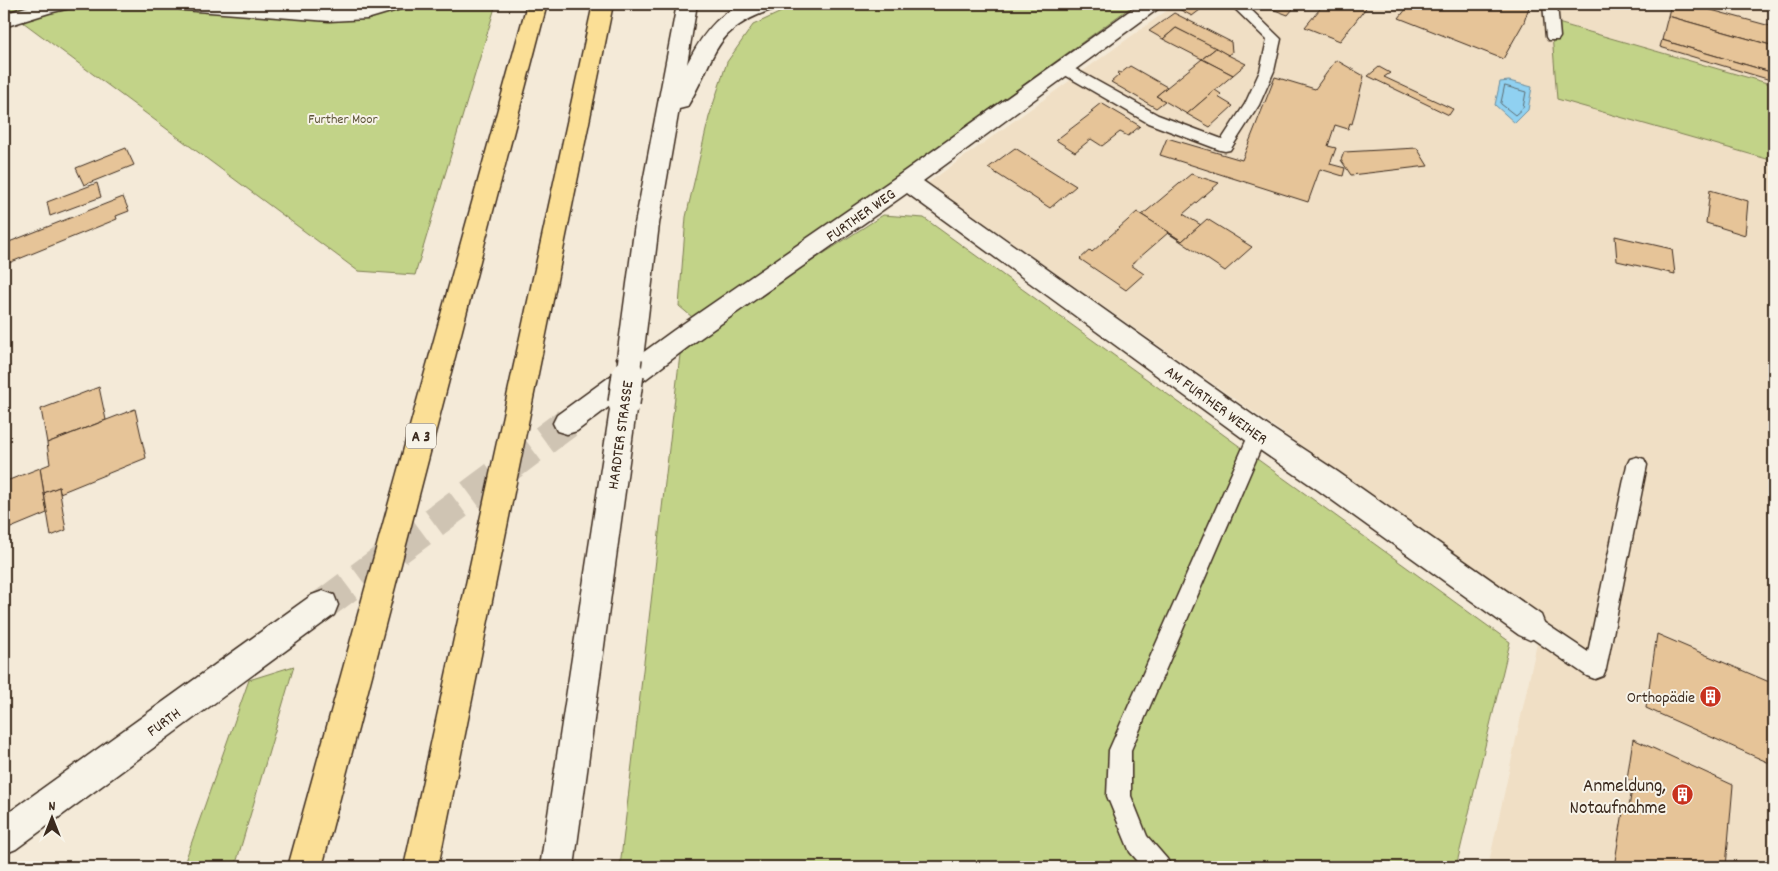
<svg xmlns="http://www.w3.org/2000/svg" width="1778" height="871" viewBox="0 0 1778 871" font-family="Dekko,sans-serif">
  <rect width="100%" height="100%" fill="#f4ead8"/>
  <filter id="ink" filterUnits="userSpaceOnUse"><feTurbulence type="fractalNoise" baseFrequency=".02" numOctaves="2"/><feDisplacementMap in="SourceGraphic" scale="10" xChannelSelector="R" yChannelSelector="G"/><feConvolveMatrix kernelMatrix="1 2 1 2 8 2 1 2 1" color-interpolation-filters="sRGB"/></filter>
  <g filter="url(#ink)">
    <path fill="#f0dfc5" d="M1176,4H1774V85L1552,21L1558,99L1774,161V867H1488L1543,616L928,183Z"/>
    <g fill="#c2d388" stroke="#7e7e53">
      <path d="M4,4H496L415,275L358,271L4,8Z"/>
      <path d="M872,4H1135L898,176L692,317L679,306L686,217L709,117L727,62L753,25L792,7Z"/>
      <path d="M1551,21L1774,85V161L1557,99Z"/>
      <path d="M883,215L924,218L1510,642L1456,867H620L681,346Z"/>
      <path d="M294,666L235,867H183L249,680Z"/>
    </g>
    <path fill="#90d1f1" stroke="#6e8e9d" d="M1509,81L1532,87L1528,110L1515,123L1495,105L1500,82Z"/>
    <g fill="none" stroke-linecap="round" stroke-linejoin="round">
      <path stroke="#5d6d72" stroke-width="1" d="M1505,86L1526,92L1523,108L1515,115L1501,104Z"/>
    </g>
    <g fill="#e6c498" stroke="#3b2a1e">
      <path d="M1180,4H1208L1192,16L1175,7Z"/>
      <path d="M1276,4H1297L1288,15L1272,9Z"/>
      <path d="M1324,4H1369L1340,41L1305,27Z"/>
      <path d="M1410,4H1520L1529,7L1524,22L1503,59L1399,18Z"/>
      <path d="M1671,4H1689L1774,27V46L1668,16Z"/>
      <path d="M1174,13L1231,42L1232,52L1228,55L1176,28L1163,39L1149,31Z"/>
      <path d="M1668,16L1774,46V73L1662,40Z"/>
      <path d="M1176,28L1216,48L1202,59L1163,39Z"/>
      <path d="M1662,40L1774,73V81L1660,47Z"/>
      <path d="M1216,48L1228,55L1246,64L1233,75L1202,59Z"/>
      <path d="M1202,59L1233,75L1187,114L1156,96Z"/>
      <path d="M1336,60L1364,76L1352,124L1350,123L1348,129L1335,125L1328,146L1336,148L1330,164L1345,168L1343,176L1320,169L1308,202L1160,155L1167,138L1242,160L1275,77L1315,89Z"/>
      <path d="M1130,66L1167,87L1156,96L1165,101L1156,108L1111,82L1119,75L1117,73L1119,72L1121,73Z"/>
      <path d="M1379,67L1390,73L1384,77L1453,109L1449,115L1368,76Z"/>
      <path d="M1215,90L1221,94L1218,97L1233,106L1210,127L1187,114Z"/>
      <path d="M1101,103L1140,126L1128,136L1120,132L1102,146L1091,139L1075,152L1056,140L1093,112L1091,111Z"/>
      <path d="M126,148L134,165L84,185L76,168Z"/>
      <path d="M1015,148L1076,186L1050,208L988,168Z"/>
      <path d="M1417,148L1428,166L1351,175L1341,160L1344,152Z"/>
      <path d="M1191,174L1219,183L1183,214L1201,225L1182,241L1142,215Z"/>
      <path d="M97,183L101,197L50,216L47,202Z"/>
      <path d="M1710,190L1748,201L1745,235L1706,223Z"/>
      <path d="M123,197L129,211L116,216L117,219L4,265V244Z"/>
      <path d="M1137,212L1169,232L1131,265L1144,274L1126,290L1080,259L1090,250L1092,252Z"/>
      <path d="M1207,219L1252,247L1225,271L1168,233L1182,241Z"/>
      <path d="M1615,236L1672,249L1675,274L1617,261Z"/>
      <path d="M99,387L106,420L47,443L41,409Z"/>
      <path d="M135,409L146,458L60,493L59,487L44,493L40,468L50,464L47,443Z"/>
      <path d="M40,468L47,513L6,530L4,482Z"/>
      <path d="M59,487L66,530L51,536L44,493Z"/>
      <path d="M1657,634L1774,684V765L1646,708Z"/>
      <path d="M1633,739L1733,785L1726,867H1614L1624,806L1629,808L1633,782L1627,779Z"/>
    </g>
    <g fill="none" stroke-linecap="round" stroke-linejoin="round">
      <path stroke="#cfc4b3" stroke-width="31" stroke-dasharray="31 15" stroke-linecap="butt" d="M323,605L567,423"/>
      <defs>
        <g id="service">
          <path d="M1230,4H1245L1281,39L1274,71L1259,105L1230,150L1225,151L1220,150L1148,123L1058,71L1056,68L1058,65H1068L1158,115L1222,139L1245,104L1260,71L1267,40Z"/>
          <path d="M1543,4H1557L1560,37L1558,40H1548L1546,37Z"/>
          <path d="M1258,426L1265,428L1267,434L1131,750V796L1147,836L1167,859L1171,867H1143L1130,852L1107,796L1109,750L1249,434L1251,428Z"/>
          <path d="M1637,457L1644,459L1647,465L1606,669L1603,676L1595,679L1587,676L1523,632L1520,625L1523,618L1530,615L1537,618L1588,652L1627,465L1630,459Z"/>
        </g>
        <g id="minor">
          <path d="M35,4H73L70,8L49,13L4,27V14Z"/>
          <path d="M174,4C225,1 276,6 327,9C354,10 380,2 407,4L404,8L367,19L329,21L184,10L177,8Z"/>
          <path d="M1139,4H1162L1159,8L923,181L1268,426L1338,472L1541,615L1545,625L1541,635L1530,640L1519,635L1318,490L1248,442L907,193L692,344L577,431L567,434L557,431L553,423L557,415L674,330L899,175Z"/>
          <path d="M323,591L334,595L338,605L334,615L16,849L4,854V816L312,595Z"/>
        </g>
        <g id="secondary">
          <path d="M677,4H697L687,64C699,40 719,8 749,4C759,2 771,3 780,4L777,8C710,29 718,56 687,107L679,109L659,224L643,358L639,365L630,369L621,365L617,358L635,224Z"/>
          <path d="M624,392L634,395L637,403L574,867H540L611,403L614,395Z"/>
        </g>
        <g id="motorway">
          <path d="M527,4H547L322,867H288Z"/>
          <path d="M593,4H613L438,867H404Z"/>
        </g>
      </defs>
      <use href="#service" stroke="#3b2a1e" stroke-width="3"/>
      <use href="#minor" stroke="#3b2a1e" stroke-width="3"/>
      <use href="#secondary" stroke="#3b2a1e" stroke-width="3"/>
      <use href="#motorway" stroke="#3b2a1e" stroke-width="3"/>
      <use href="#service" fill="#f7f3e8" fill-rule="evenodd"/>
      <use href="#minor" fill="#f7f3e8" fill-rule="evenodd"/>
      <use href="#secondary" fill="#f7f3e8" fill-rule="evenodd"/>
      <use href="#motorway" fill="#fbdf96" fill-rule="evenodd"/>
      <defs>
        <path id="secondary-bridge-far1" d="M628,375L630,358"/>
        <path id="secondary-bridge" d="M624,403L628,374"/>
      </defs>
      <use href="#secondary-bridge-far1" stroke="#3b2a1e" stroke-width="26" stroke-linecap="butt"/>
      <use href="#secondary-bridge" stroke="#3b2a1e" stroke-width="34" stroke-linecap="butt"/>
      <use href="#secondary-bridge-far1" stroke="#f7f3e8" stroke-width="23"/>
      <use href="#secondary-bridge" stroke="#f7f3e8" stroke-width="31"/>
    </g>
  </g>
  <defs>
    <symbol id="building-disc" viewBox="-11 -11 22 22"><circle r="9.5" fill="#c8321e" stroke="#f7f3e8"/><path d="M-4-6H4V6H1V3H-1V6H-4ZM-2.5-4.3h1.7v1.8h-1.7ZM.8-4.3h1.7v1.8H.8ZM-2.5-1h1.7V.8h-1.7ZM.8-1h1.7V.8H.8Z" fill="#fff"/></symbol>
  </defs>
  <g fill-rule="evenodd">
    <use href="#building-disc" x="1698" y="684" width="25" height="25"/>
    <use href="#building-disc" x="1670" y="782" width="25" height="25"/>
  </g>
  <g text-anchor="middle" stroke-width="4" stroke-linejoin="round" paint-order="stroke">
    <g font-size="14" fill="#5d5438" stroke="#f7f3e8">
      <text x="343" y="123">Further Moor</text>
    </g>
    <rect fill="#f7f3e8" stroke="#73665b" stroke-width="1" x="406" y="423.5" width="30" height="25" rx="4"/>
    <g font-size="15" font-weight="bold" fill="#3b2a1e">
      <text x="421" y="441">A 3</text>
    </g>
    <g font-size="16" fill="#3b2a1e" stroke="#f7f3e8">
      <text transform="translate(860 214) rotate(-35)" y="6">FURTHER WEG</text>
      <text transform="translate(1217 404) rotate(36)" y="6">AM FURTHER WEIHER</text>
      <text transform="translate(619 435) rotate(-82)" y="6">HARDTER STRASSE</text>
      <text transform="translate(163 721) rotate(-36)" y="6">FURTH</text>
    </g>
    <g font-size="16" fill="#3b2a1e" stroke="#f7f3e8" text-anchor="end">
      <text x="1695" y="702">Orthopädie</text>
    </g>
    <g font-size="19" fill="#3b2a1e" stroke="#f7f3e8" text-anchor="end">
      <text x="1666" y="791">Anmeldung,<tspan x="1666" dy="22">Notaufnahme</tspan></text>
    </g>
  </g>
  <rect width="1778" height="871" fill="none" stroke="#f7f3e8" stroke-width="20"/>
  <rect x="10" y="10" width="1758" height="851" fill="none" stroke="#3b2a1e" stroke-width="2" filter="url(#ink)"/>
  <g transform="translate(52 818)" stroke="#f7f3e8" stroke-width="4" paint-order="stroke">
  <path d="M0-4L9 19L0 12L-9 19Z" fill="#3b2a1e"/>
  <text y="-8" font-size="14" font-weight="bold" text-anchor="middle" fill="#3b2a1e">N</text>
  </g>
</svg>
